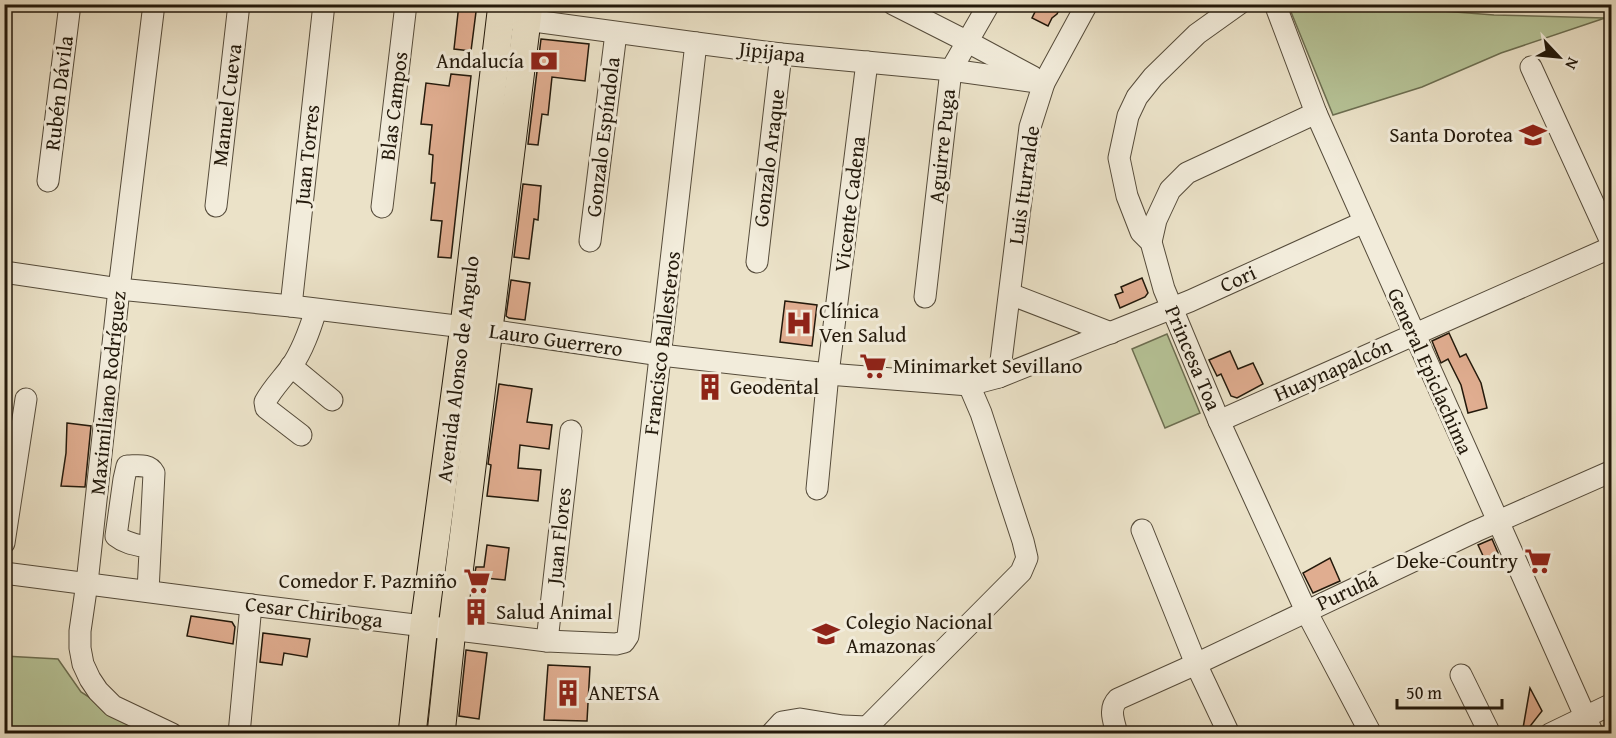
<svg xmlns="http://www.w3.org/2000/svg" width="1616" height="738" viewBox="0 0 1616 738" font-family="'Gentium Book Plus',serif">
  <rect width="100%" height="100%" fill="#ebe2c8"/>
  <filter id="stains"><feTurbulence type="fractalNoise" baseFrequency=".00333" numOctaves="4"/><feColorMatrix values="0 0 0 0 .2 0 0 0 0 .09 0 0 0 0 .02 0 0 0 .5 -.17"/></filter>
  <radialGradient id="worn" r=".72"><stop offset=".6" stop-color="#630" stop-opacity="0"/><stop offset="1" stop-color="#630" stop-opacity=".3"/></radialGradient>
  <g fill="#b6c397" stroke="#6c6e51" stroke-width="1.5">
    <path d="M1352,4L1494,15L1605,18L1501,53L1422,87L1333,115L1291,12L1292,5Z"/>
    <path d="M1167,334L1200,413L1165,428L1132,349Z"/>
    <path d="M4,656L58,659L81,692L144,733H5Z"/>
  </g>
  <g fill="#e0ad90" stroke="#23190b" stroke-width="1.5">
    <path d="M459,4H477L471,51L454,49Z"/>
    <path d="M1039,4H1062L1057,14L1052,18L1048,26L1032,18Z"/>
    <path d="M541,39L589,44L585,81L552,77L548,115L542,114L538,145L528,144Z"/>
    <path d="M451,74L471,76L451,258L438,257L442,221L431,220L435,183H431L433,155L429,154L432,125L421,124L426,83L449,86Z"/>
    <path d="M523,184L541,186L538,220L534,219L529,259L514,257Z"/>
    <path d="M1142,278L1148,293L1145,297L1120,308L1115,295L1123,292L1121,287Z"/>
    <path d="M511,280L530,283L525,320L509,318L506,316Z"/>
    <path d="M785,301L817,305L812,346L780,342Z"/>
    <path d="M1449,333L1460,357L1466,354L1481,383L1487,408L1468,413L1461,385L1448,359L1441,363L1432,341Z"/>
    <path d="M1230,351L1238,369L1253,363L1263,384L1237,398L1231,396L1221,374L1217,376L1209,360Z"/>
    <path d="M499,384L532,389L527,422L552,425L549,449L520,445L518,468L541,470L538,501L487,496L491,465L488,464Z"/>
    <path d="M67,423L91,426L85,487L61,486L66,453Z"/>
    <path d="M1492,539L1498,553L1485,560L1478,545Z"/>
    <path d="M487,545L509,548L505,580L474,577L476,567H484Z"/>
    <path d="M1330,558L1340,581L1313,593L1303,573Z"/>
    <path d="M471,603L486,605L484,620L469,619Z"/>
    <path d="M191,616L232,622L235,627L233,644L187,636Z"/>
    <path d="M263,633L310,639L307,657L284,653L282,665L260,662Z"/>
    <path d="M466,650L487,653L479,719L459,716Z"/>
    <path d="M548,665L590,667L587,721L544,720Z"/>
    <path d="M1530,688L1542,711L1524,734H1522Z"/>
  </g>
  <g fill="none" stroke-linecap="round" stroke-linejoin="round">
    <defs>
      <g id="minor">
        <path d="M154,4L119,289L87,583L80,631V648L83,664L90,679L98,691L113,706L172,734"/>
        <path d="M893,4L968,42L1033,77"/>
        <path d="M1239,4L1197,34L1153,77L1137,97L1128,116L1119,158L1127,196L1141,232L1151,242L1164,289L1219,421L1306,611L1371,734"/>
        <path d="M1275,4L1316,113L1593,734"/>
        <path d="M512,18L696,43L781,54L951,70L1044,83"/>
        <path d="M1531,67L1612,244"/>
        <path d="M48,181L70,4"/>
        <path d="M216,206L239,4"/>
        <path d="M382,207L406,4"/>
        <path d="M590,241L616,33"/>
        <path d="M1151,242L1156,220L1170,190L1187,173L1316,113"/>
        <path d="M757,262L781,54"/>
        <path d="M4,272L119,289L291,306L489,330L661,355L828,374L969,385L999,377L1190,301L1364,222"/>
        <path d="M1010,294L1111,333"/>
        <path d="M925,297L951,70L989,4"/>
        <path d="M291,306L324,4"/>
        <path d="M291,366L332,400"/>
        <path d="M999,377L1030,127L1044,83L1087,4"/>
        <path d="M1219,421L1612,247"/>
        <path d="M301,435L266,408L265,402C272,389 282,379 291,367C303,350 310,329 316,310"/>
        <path d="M817,489L828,374L867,62"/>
        <path d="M1142,530L1196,664L1229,734"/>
        <path d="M4,543L26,399"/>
        <path d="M4,573L251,605L547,641L616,644L624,642L628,636L696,43"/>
        <path d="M148,591L154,473C149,463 137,466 127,466L124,479L116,536C126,544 138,545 150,548"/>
        <path d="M547,641L571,431"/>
        <path d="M1461,675L1490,734"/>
        <path d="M239,734L251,605"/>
        <path d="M771,734L782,722L800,719L843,726L867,727L1021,572L1027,558L1023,541L981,413L969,385"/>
        <path d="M1117,734C1114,721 1108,709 1118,699L1196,664L1476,531L1612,471"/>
        <path d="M1550,734L1612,704"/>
      </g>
      <g id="major">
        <path d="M412,734L424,625L464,326L502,4"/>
        <path d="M441,734L452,629L529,4"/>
      </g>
    </defs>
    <use href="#minor" stroke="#554b3a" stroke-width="23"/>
    <use href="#major" stroke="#23190b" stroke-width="29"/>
    <use href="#minor" stroke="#f2ecdb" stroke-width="21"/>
    <use href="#major" stroke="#ebe2c8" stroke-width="27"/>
  </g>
  <defs>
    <symbol id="bank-bare" viewBox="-9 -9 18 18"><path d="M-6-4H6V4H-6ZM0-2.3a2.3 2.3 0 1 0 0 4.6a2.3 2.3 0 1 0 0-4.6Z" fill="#8f2418" stroke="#f2ecdb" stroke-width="2.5" paint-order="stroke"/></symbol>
    <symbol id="school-bare" viewBox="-9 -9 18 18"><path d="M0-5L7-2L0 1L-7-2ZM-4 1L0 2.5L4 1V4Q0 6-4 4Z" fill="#8f2418" stroke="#f2ecdb" stroke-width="2.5" paint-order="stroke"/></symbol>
    <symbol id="hospital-bare" viewBox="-9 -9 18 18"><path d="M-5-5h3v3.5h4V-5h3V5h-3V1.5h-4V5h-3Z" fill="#8f2418" stroke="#f2ecdb" stroke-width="2.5" paint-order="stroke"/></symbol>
    <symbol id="supermarket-bare" viewBox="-9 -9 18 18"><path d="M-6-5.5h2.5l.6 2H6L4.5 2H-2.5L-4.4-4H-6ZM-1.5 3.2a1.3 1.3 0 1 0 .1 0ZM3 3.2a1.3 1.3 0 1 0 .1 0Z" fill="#8f2418" stroke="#f2ecdb" stroke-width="2.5" paint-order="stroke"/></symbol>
    <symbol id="building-bare" viewBox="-9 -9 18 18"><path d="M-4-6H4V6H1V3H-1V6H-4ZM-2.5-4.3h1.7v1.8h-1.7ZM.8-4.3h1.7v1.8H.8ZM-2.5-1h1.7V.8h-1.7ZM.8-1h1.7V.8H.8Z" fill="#8f2418" stroke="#f2ecdb" stroke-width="2.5" paint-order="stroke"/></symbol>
  </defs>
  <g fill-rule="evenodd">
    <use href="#bank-bare" x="525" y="42" width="38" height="38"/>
    <use href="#school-bare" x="1514" y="116" width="38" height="38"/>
    <use href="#hospital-bare" x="780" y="304" width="38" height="38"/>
    <use href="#supermarket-bare" x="854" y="347" width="38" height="38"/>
    <use href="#building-bare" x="691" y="368" width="38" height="38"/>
    <use href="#supermarket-bare" x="1519" y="542" width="38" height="38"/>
    <use href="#supermarket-bare" x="458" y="562" width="38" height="38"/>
    <use href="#building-bare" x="457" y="593" width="38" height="38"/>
    <use href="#school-bare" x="807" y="615" width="38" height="38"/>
    <use href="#building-bare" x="549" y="674" width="38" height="38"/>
  </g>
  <g text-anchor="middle" stroke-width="6" stroke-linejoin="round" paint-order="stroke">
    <g font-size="21" fill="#23190b" stroke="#f2ecdb">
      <text transform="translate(772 52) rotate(6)" y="7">Jipijapa</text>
      <text transform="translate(59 93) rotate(-83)" y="7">Rubén Dávila</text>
      <text transform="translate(227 105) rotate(-83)" y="7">Manuel Cueva</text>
      <text transform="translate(394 106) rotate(-83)" y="7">Blas Campos</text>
      <text transform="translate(603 137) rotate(-83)" y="7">Gonzalo Espíndola</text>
      <text transform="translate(942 146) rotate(-84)" y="7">Aguirre Puga</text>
      <text transform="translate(307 155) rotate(-84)" y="7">Juan Torres</text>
      <text transform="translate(769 158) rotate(-83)" y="7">Gonzalo Araque</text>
      <text transform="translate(1024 185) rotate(-82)" y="7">Luis Iturralde</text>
      <text transform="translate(850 204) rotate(-83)" y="7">Vicente Cadena</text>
      <text transform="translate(1238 279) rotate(-24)" y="7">Cori</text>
      <text transform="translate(556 340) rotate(8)" y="7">Lauro Guerrero</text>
      <text transform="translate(662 343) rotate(-83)" y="7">Francisco Ballesteros</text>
      <text transform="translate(1193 358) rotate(67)" y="7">Princesa Toa</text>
      <text transform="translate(458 369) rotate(-83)" y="7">Avenida Alonso de Angulo</text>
      <text transform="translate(1333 370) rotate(-24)" y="7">Huaynapalcón</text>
      <text transform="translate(1430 371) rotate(66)" y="7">General Epiclachima</text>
      <text transform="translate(108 393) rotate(-84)" y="7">Maximiliano Rodríguez</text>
      <text transform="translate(559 536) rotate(-84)" y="7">Juan Flores</text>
      <text transform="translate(1347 591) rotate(-25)" y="7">Puruhá</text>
      <text transform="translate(314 612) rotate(7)" y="7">Cesar Chiriboga</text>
    </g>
    <g font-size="21" fill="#23190b" stroke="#f2ecdb" text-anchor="start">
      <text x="524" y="68" text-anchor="end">Andalucía</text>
      <text x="1513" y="142" text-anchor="end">Santa Dorotea</text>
      <text x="819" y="318">Clínica<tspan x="819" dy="24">Ven Salud</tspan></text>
      <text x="893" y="373">Minimarket Sevillano</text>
      <text x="730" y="394">Geodental</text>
      <text x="1518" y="568" text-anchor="end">Deke-Country</text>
      <text x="457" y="588" text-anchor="end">Comedor F. Pazmiño</text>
      <text x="496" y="619">Salud Animal</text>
      <text x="846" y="629">Colegio Nacional<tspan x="846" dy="24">Amazonas</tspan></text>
      <text x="588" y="700">ANETSA</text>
    </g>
  </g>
  <rect width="1616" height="738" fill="none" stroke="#ebe2c8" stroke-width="24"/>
  <rect x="6" y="6" width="1604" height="726" fill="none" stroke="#23190b" stroke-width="3"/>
  <rect x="12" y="12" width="1592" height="714" fill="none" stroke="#23190b" stroke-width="1.5"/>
  <g transform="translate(1559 57) rotate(116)" stroke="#f2ecdb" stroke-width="4.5" paint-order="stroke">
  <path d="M0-4.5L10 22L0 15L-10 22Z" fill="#23190b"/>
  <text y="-9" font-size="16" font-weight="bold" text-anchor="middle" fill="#23190b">N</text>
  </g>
  <path d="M1397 699v9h105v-9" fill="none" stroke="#23190b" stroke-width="3"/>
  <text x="1406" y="699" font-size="18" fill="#23190b" stroke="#f2ecdb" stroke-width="4.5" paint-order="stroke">50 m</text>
  <rect width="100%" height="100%" filter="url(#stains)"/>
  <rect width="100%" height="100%" fill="url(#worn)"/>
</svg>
